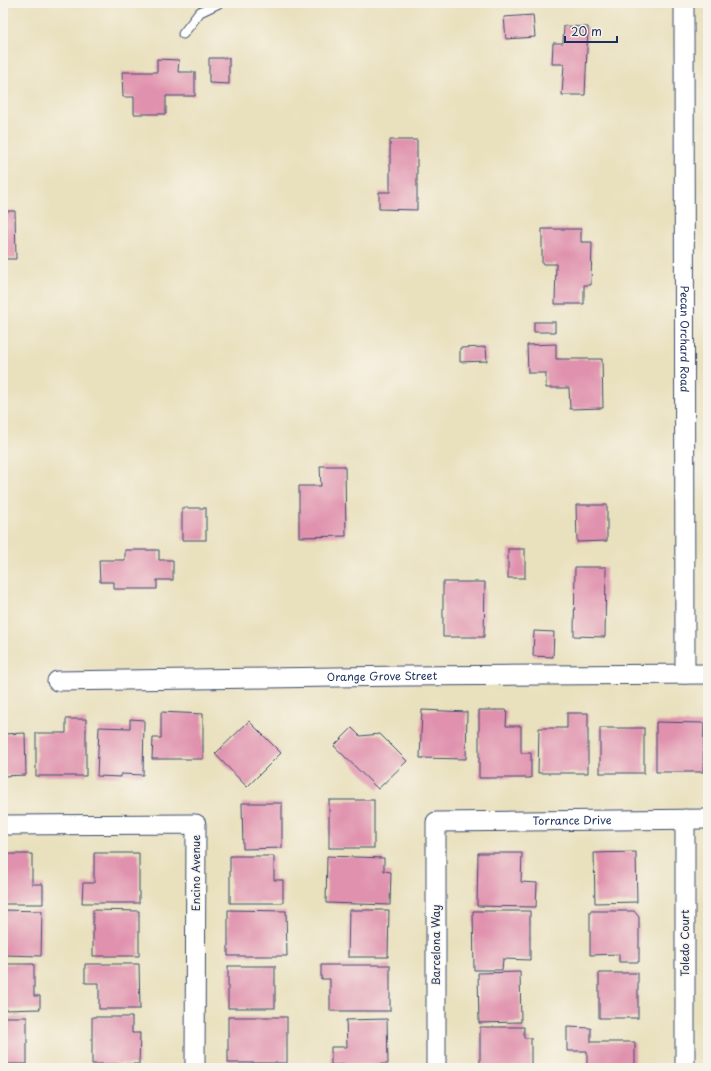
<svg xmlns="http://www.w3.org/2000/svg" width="711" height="1071" viewBox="0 0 711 1071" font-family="'Playpen Sans',sans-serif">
  <rect width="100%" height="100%" fill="#f7f3e8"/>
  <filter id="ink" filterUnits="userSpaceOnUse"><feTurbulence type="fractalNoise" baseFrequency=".025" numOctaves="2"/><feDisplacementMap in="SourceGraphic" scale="8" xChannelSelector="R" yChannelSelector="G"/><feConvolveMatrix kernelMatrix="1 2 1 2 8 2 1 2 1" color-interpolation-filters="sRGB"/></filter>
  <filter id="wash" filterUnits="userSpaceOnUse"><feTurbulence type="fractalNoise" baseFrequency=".012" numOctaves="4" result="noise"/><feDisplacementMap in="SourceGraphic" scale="16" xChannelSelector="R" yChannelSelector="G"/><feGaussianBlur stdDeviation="0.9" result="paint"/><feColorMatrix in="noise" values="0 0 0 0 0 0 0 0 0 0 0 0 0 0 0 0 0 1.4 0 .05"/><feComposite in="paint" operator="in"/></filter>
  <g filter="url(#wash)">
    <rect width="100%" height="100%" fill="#e9e0bd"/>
    <g id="blocks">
      <g fill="#e091ad">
        <path d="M533,15L535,37L506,39L504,17Z"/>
        <path d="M564,26L588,27L585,95H562L564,64H552L553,43H563Z"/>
        <path d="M209,58H229V84L209,83Z"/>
        <path d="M157,59L179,60L178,72H195V96H166V114H134V97H123L122,72H157Z"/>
        <path d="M390,140H417V210L379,209V192H390Z"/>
        <path d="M3,211H15L16,259H3Z"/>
        <path d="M542,229H581V242H592L591,285H584V304H555L556,264H542Z"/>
        <rect x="534" y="322" width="21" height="10"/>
        <path d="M556,344V359H602L603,408L570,409L569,388H546V373H528L527,345Z"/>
        <path d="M486,347L487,361L460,362V348Z"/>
        <path d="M320,466H345L346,536L299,537V486H321Z"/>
        <path d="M576,505H607V541L577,542Z"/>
        <rect x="182" y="508" width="24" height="32"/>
        <rect x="508" y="549" width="17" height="29"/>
        <path d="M125,550H159V560H173V580H157V589H114V582H100L99,560H125Z"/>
        <path d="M575,567H606L605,637L574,636Z"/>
        <path d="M443,582H485L484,637H443Z"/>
        <path d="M534,631L554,632L553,657L533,656Z"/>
        <path d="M422,710L467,712L466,759L420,758Z"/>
        <path d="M479,710H507L506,726H521V753H531V778H479Z"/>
        <path d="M161,712L203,714V759H152L153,738H161Z"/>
        <path d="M567,713H588V773H538L539,728H567Z"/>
        <path d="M66,719H86V776H36V733H66Z"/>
        <path d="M130,719L144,720L143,775L121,774V777L97,776L99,727L130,728Z"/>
        <path d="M249,721L281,753L247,787L215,754Z"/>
        <path d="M656,722L704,723L703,772H656Z"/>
        <path d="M352,728L360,736L380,734L407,761L378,789L334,746Z"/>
        <rect x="600" y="728" width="44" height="45"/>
        <path d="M25,733L26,775L3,776V734Z"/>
        <rect x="329" y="800" width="45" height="48"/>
        <path d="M242,803H282V848L243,849Z"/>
        <path d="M636,852L637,902L595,903L594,853Z"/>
        <path d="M94,853H139V903H82L83,883H94Z"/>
        <path d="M478,853H522L521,882L537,883L536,907L477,906Z"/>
        <path d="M3,854H32V884H43V904H3Z"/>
        <path d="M230,856H274V880H283V903H230Z"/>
        <path d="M327,856L384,858V871L391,872L390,905L326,903Z"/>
        <path d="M3,910L42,911L41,956L3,955Z"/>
        <path d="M93,910L139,911V956H93Z"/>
        <path d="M228,910L286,911L287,956H228Z"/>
        <path d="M349,910H389L388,957H348Z"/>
        <path d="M473,911H530V960L503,959L502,970H474Z"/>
        <path d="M590,911H634L639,917V962H619V954L590,955Z"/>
        <path d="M3,964H34V996H40V1009L3,1010Z"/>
        <path d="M85,964H139L140,1009H99V983H85Z"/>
        <path d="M321,965H390V1011H330V979H321Z"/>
        <rect x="228" y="966" width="47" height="42"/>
        <path d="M520,972L521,1022L479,1023L478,973Z"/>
        <rect x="599" y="973" width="39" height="45"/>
        <rect x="3" y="1017" width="24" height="47"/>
        <path d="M92,1017H132V1033H140L139,1064H92Z"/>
        <rect x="228" y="1017" width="59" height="46"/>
        <path d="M387,1019L388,1064L331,1065V1047H347L346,1020Z"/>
        <path d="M480,1027H524V1038H531V1068H480Z"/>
        <path d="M567,1027L591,1028V1042H635V1068H587V1051H567Z"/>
      </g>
    </g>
  </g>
  <g filter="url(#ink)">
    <use href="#blocks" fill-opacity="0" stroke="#3a4a6c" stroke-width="1"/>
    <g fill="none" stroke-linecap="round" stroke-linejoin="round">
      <defs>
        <path id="lane" d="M183,34L200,12L219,3"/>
        <g id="street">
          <path id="s1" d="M684,3L685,674"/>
          <path id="s2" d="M57,681L405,676L708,674"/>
          <path d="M685,819V1068"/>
          <path d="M3,825L196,824L195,1068"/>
          <path id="s3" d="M436,1068V822L708,819"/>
        </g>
      </defs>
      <use href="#lane" stroke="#3a4a6c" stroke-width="11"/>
      <use href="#street" stroke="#3a4a6c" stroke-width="21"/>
      <use href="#lane" stroke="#fff" stroke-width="9"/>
      <use href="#street" stroke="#fff" stroke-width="19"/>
    </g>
  </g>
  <g text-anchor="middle" stroke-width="3" stroke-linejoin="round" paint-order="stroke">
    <g font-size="11" fill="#1b2f5e" stroke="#f7f3e8">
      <text dy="4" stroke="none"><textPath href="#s1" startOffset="336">Pecan Orchard Road</textPath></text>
      <text dy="4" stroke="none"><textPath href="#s2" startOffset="325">Orange Grove Street</textPath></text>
      <text dy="4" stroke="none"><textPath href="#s3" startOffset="382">Torrance Drive</textPath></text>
      <text transform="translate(196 873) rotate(-90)" y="4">Encino Avenue</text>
      <text transform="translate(685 943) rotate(-90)" y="4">Toledo Court</text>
      <text transform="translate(436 945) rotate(-90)" y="4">Barcelona Way</text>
    </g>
  </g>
  <rect width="711" height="1071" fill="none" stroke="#f7f3e8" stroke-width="16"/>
  <path d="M565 36v6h52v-6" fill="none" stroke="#1b2f5e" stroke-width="2"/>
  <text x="571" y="36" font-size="12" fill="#1b2f5e" stroke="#f7f3e8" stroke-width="3" paint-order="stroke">20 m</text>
</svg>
